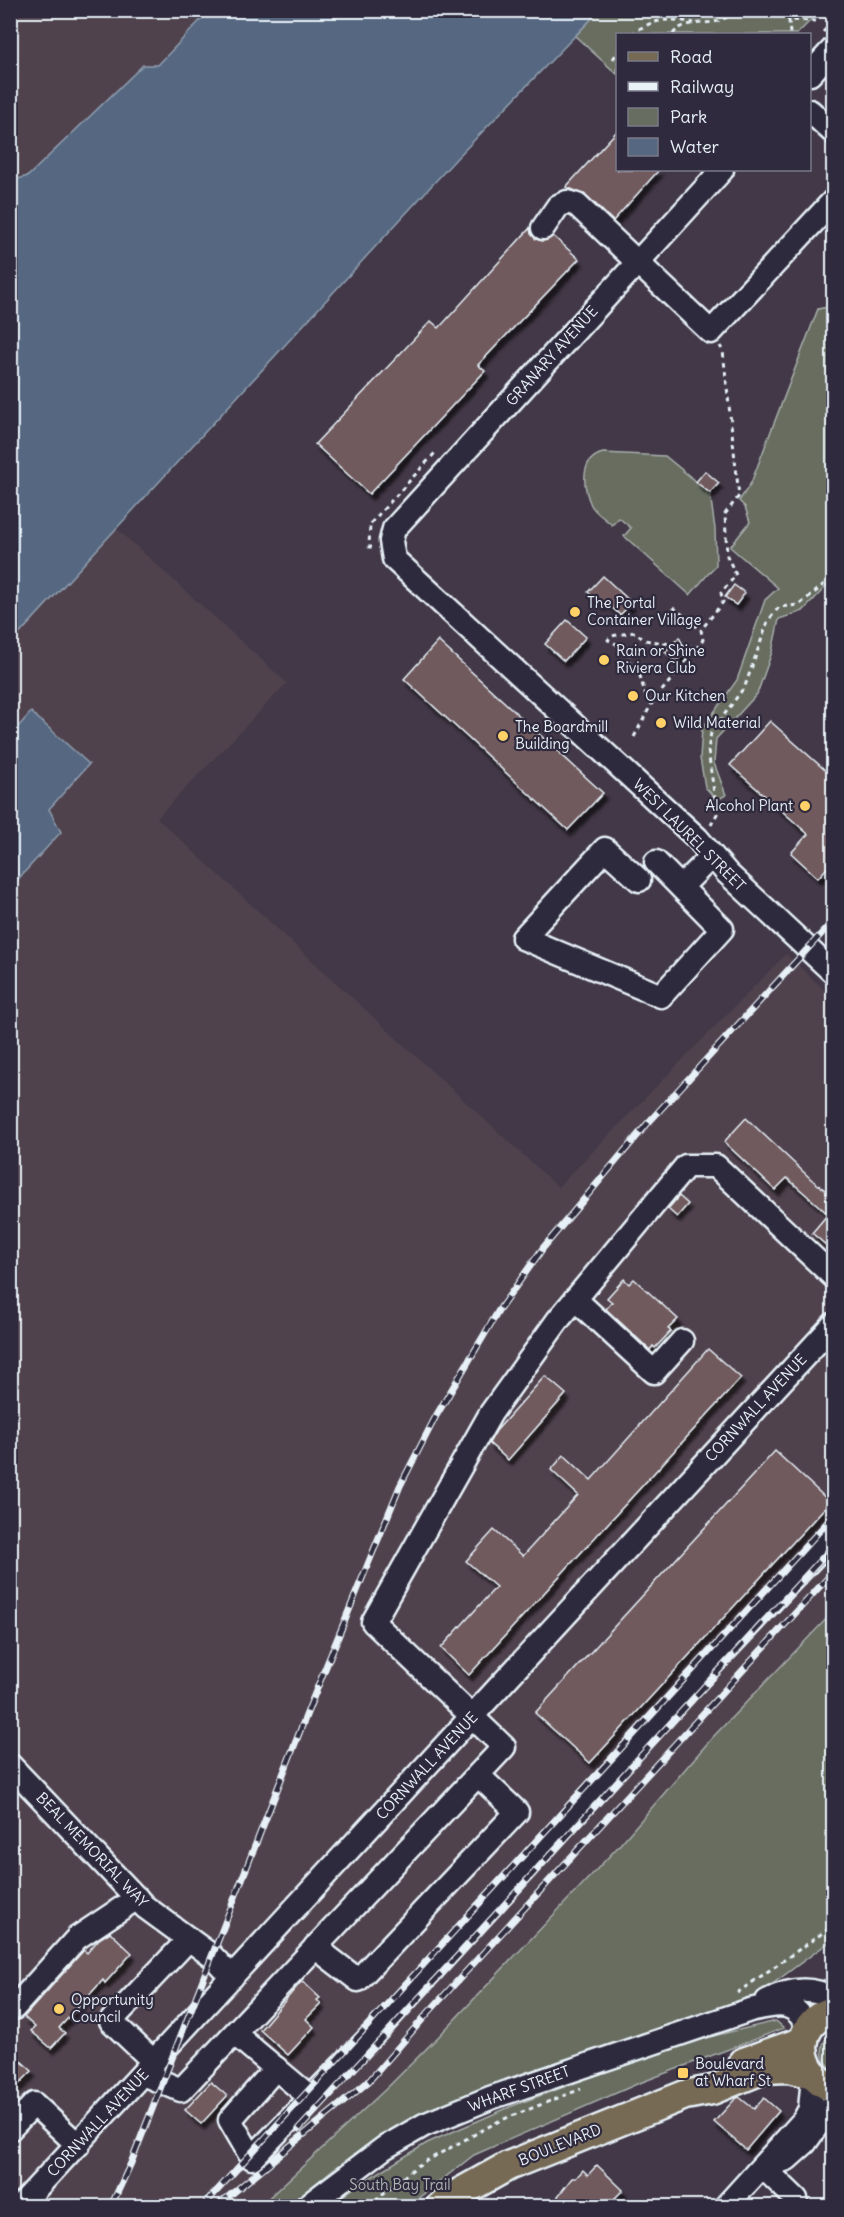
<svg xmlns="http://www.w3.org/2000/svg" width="844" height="2217" viewBox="0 0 844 2217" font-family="Delius,sans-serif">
  <defs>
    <filter id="shadow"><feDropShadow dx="3.5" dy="6" stdDeviation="1.5" flood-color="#0009"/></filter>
  </defs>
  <rect width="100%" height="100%" fill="#423847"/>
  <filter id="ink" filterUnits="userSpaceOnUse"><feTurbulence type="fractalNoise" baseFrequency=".0167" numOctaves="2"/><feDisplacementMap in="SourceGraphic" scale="12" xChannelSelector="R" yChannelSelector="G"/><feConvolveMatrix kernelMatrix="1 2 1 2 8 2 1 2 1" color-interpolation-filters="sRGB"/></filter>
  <g filter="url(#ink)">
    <g fill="#50424e">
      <path d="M11,11H209L158,66L28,176L11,181Z"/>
      <path d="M115,527L287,683L157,818L558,1187L786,954L833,998V1612L712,1738L616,1849L439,2036L388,2087L260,2206H11V887L61,832L49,809L31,712L11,735L10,643Z"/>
    </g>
    <g fill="#676d60" stroke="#a8afac" stroke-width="1.5">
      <path d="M599,11H820L797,34H618L617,74L575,36Z"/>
      <path d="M833,306V579L803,611L779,619L772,652L757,694L716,739L714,763L726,795L717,800L705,787L700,758L702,729L737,680L765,600L778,588L730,547L750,522L745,507L739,501L751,483L818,309Z"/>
      <path d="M603,453L665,456L710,493L715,529L716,565L690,595L624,536L631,528L619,518L612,525C606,519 595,513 591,505C583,487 579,459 603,453Z"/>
      <path d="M833,1612V1939L748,2002L707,2018L500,2082L417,2117L333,2169L289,2206H260L388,2087L439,2036L616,1849L712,1738Z"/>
      <path d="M776,2021L784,2028L637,2084L474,2155L408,2206H329L358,2185L427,2143L512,2106L684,2043Z"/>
      <path d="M833,2032V2069C819,2059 818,2042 833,2032Z"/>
    </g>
    <g fill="#566881" stroke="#909fb1" stroke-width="1.5">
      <path d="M209,11H599L456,159L11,643V181L28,176L143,65H158Z"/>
      <path d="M31,712L89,764L49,809L61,832L11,887V735Z"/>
    </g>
    <g fill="#6f5a5d" stroke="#e8f1f8" stroke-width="1.5" filter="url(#shadow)">
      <path d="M618,130V170H659L613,221L586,195L566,187Z"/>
      <path d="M530,228L531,234L536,239L543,241L553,236L579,259L478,365L485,371L369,494L315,444L431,321L439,328Z"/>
      <path d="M705,471L719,483L710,493L696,482Z"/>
      <path d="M603,576L632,603L620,615L605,601L602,605L588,592Z"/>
      <path d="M734,585L745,593L736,605L725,597Z"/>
      <path d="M567,620L586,637L564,661L545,644Z"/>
      <path d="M679,637L686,651L676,662L665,652Z"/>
      <path d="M438,641L603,793L568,830L404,679Z"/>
      <path d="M770,721L834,778V860L818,878L791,853L808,834L730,765Z"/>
      <path d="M746,1118L811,1179L834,1197V1252L812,1233L828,1214L787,1178L775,1190L724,1142Z"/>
      <path d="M679,1196L688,1204L677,1217L668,1209Z"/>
      <path d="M624,1279L629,1284L634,1279L678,1319L668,1329L671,1331L655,1348L653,1346L650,1350L606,1309L612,1302L607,1298Z"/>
      <path d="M708,1349L741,1378L469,1675L441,1648L496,1587L466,1561L494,1530L523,1556L578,1495L551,1470L564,1455L591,1480Z"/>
      <path d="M545,1376L566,1394L508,1460L489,1443L496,1431Z"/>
      <path d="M775,1451L830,1502L590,1763L535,1713Z"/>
      <path d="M110,1932L132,1953L105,1983L103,1980L59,2028L65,2033L51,2048L31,2031L35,2027L24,2017L84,1950L87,1953L99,1939Z"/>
      <path d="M301,1982L304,1983L320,1998L317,2000L321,2004L306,2019L314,2027L288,2055L260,2030Z"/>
      <path d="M10,2051L32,2071L10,2093Z"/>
      <path d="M211,2082L227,2096L201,2124L185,2110Z"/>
      <path d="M739,2097L754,2109L764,2098L779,2111L746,2150L714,2122L735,2099Z"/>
      <path d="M597,2165L623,2190L607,2206H558V2196L572,2178H576L583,2170L588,2175Z"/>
    </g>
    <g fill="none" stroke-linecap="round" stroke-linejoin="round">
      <defs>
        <g id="minor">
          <path d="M810,74L834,48"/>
          <path d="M810,111L834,133"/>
          <path d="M722,170L394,529L391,541L394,559L697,838L727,873L834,973"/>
          <path d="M543,228L558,206L567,202L577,205L711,332L834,200"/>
          <path d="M639,880L605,849L523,938L661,996L722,929L656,862"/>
          <path d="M681,887L712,856"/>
          <path d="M575,1299L654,1372L682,1341"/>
          <path d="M10,1765L145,1907L212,1956L232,1977"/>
          <path d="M315,1947L358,1980L517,1812L478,1775"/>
          <path d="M767,2001C789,1989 811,1986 834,1999"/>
          <path d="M14,2008L77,1938L137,1898"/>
          <path d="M235,2034L310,2097"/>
          <path d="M154,2062L111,2021L189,1939"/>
          <path d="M276,2068L230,2120L252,2158L382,2025L691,1686L834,1535"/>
          <path d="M143,2074L181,2090L504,1747L373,1622L491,1413L558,1320L686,1166H716L834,1277"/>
          <path d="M10,2129L34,2104L78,2145"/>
          <path d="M775,2163L787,2159L805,2143L834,2102"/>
          <path d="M763,2167L796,2199"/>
          <path d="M20,2206L834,1324"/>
          <path d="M307,2206L384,2148L424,2125L490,2098L750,2010C777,2004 796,1998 808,2029"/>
          <path d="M726,2206L804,2120L810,2109L813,2077"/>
        </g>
        <g id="major">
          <path d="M834,2011C791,2021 795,2075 834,2088"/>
          <path d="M744,2062L804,2041"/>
          <path d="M441,2206L454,2196L508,2166L685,2095L712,2090L764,2069L788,2068L810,2073"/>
        </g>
      </defs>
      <use href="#minor" stroke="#e8f1f8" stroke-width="27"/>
      <use href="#major" stroke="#e8f1f8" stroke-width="33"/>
      <g stroke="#e8f1f8" stroke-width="3" stroke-dasharray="4.5 4.5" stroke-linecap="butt">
        <path d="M780,10L789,20L816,21"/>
        <path d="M789,20L790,34"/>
        <path d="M823,32L834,20"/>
        <path d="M631,34C655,19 666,17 694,23"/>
        <path d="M673,34C683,20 704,25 718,21C726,18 733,14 740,10"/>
        <path d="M613,59L618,51"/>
        <path d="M833,83L834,84"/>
        <path d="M372,547H369L370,524L435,453"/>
        <path d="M673,607L701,630"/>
        <path d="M652,703L646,697L640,676L629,661V650L608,640L611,636L635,632L644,640L697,648"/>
        <path d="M634,737L652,703L703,640L701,630L723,602L721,593L736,575L727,556L725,514L739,496L723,351L720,346"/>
        <path d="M711,825L717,814L708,750L711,733L745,686L768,621L779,607L799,605L820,588L834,573"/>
        <path d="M737,1993L834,1925"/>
        <path d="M368,2206L417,2166L499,2121L581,2089"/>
      </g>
      <use href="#minor" stroke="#2f2a3d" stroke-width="22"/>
      <use href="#major" stroke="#776a54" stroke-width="28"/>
      <defs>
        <g id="rail">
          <path d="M299,2129L834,1545"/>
          <path d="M111,2206L131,2163L309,1708L400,1486L436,1416L499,1310L543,1248L648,1123L834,920"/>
          <path d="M203,2206L834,1515"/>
          <path d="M217,2206L369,2081L428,2013L834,1571"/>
        </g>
      </defs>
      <use href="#rail" stroke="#e8f1f8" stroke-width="7"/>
      <use href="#rail" stroke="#2f2a3d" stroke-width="4.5" stroke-dasharray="14" stroke-linecap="butt"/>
    </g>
  </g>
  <g fill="#ffd166" stroke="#2f2a3d" stroke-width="2">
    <circle cx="575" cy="612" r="6"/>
    <circle cx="604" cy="660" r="6"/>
    <circle cx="633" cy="696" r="6"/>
    <circle cx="661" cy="723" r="6"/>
    <circle cx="503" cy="736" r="6"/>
    <circle cx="805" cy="806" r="6"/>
    <circle cx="59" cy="2009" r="6"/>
    <rect x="677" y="2067" width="12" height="12" rx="3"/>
  </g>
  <g text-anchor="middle" stroke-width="4.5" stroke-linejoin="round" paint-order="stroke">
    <g font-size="15" fill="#e8f1f8" stroke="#2f2a3d">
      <text transform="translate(552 356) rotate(-48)" y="5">GRANARY AVENUE</text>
      <text transform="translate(689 835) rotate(45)" y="5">WEST LAUREL STREET</text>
      <text transform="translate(756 1408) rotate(-47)" y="5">CORNWALL AVENUE</text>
      <text transform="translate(427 1766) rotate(-47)" y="5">CORNWALL AVENUE</text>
      <text transform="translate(92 1850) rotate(46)" y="5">BEAL MEMORIAL WAY</text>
      <text transform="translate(519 2089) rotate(-20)" y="5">WHARF STREET</text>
      <text transform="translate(98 2123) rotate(-47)" y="5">CORNWALL AVENUE</text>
      <text transform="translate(560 2145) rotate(-22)" y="5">BOULEVARD</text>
    </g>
    <g font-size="15" fill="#e8f1f8" stroke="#2f2a3d" text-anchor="start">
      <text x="587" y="608">The Portal<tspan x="587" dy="17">Container Village</tspan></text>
      <text x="616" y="656">Rain or Shine<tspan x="616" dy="17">Riviera Club</tspan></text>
      <text x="645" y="701">Our Kitchen</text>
      <text x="673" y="728">Wild Material</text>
      <text x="515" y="732">The Boardmill<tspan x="515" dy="17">Building</tspan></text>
      <text x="793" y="811" text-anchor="end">Alcohol Plant</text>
      <text x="71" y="2005">Opportunity<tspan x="71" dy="17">Council</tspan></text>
      <text x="695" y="2069">Boulevard<tspan x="695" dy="17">at Wharf St</tspan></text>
    </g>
    <g font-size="15" fill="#aeb6b4" stroke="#2f2a3d">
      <text x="400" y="2190">South Bay Trail</text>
    </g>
  </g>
  <rect width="844" height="2217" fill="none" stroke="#2f2a3d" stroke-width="36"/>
  <rect x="18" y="18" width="808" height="2181" fill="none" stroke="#e8f1f8" stroke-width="2" filter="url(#ink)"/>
  <rect x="616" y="33" width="195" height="138" fill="#2f2a3d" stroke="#797a88" stroke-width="1.5"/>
  <rect x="628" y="52" width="30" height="9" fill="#776a54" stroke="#797a88" stroke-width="1.5"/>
  <text x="670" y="63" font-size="18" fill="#e8f1f8">Road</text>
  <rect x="628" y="82" width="30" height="9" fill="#e8f1f8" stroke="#797a88" stroke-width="1.5"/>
  <text x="670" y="93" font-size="18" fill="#e8f1f8">Railway</text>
  <rect x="628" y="108" width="30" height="18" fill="#676d60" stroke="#797a88" stroke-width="1.5"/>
  <text x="670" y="123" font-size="18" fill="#e8f1f8">Park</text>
  <rect x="628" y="138" width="30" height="18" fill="#566881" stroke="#797a88" stroke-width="1.5"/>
  <text x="670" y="153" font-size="18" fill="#e8f1f8">Water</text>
</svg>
